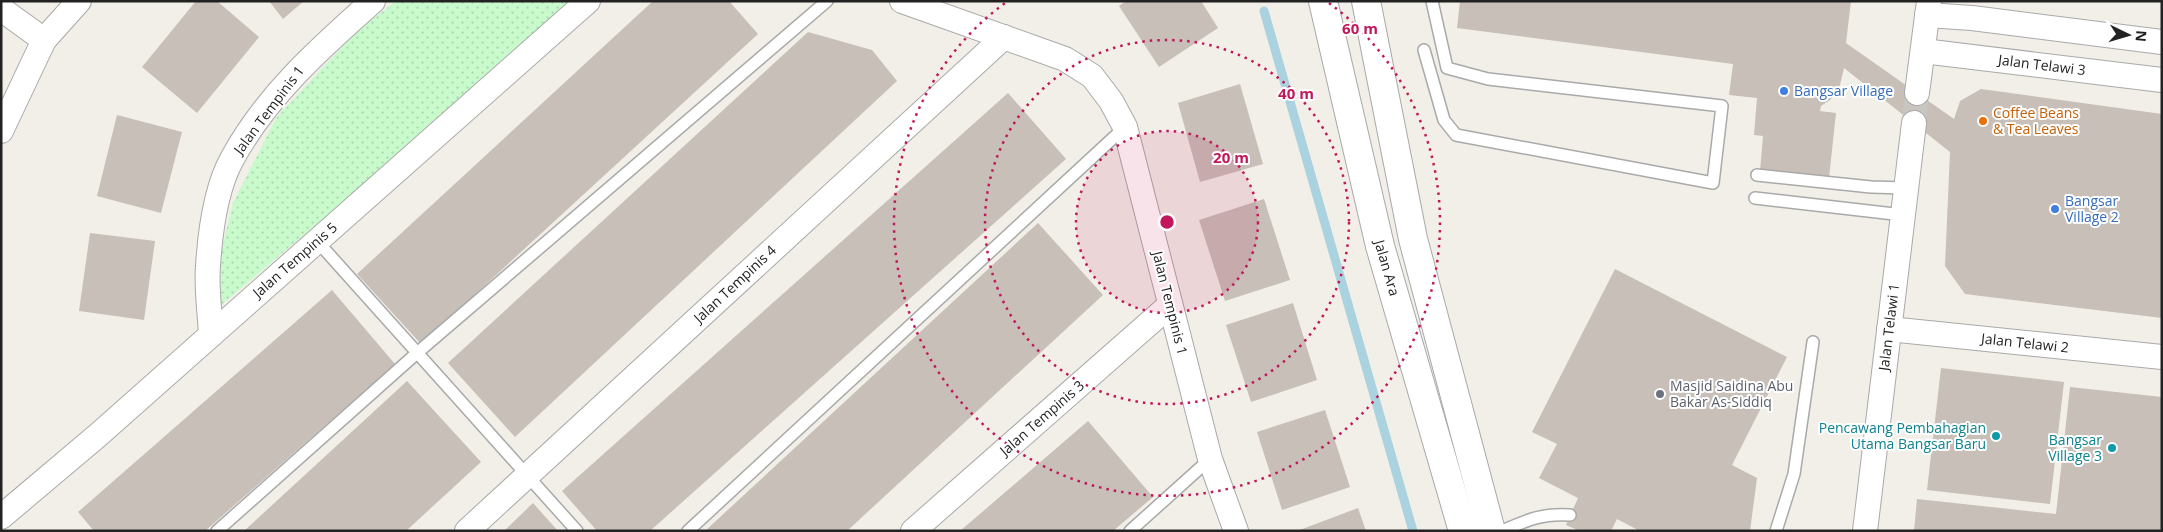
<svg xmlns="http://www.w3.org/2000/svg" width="2163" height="532" viewBox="0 0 2163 532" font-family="'Open Sans',sans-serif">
  <defs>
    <pattern id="park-dots" width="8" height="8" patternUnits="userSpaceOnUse" patternTransform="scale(1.25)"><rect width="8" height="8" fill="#c8facc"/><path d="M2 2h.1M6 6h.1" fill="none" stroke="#acd6af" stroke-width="1.8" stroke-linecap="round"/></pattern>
  </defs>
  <rect width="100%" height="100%" fill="#f2efe9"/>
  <path fill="url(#park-dots)" d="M396,1H578L219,307L222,248L233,203L276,118L356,32Z"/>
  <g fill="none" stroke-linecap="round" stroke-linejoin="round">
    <path stroke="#aad3df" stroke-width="9" d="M1264,11L1413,531"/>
  </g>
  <g fill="#c7bfb8">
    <path d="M196,1H217L259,37L197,113L142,67Z"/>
    <path d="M269,1H304L283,19Z"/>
    <path d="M653,1H729L758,34L421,344L357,274Z"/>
    <path d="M1126,1H1201L1218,28L1159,67L1119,6Z"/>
    <path d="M1460,1H1851L1846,43L1954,119L1960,101L1981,89L2162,114V318L1965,294L1945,266L1950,152L1844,68L1839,89L1830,100L1821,106L1820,111L1836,113L1829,178L1760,171L1763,136L1754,135L1757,98L1729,95L1733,64L1457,28Z"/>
    <path d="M808,32L872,50L897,81L515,437L448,363Z"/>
    <path d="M1240,84L1263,164L1200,182L1178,103Z"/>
    <path d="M1008,93L1066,159L650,531H597L562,491Z"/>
    <path d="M117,115L182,132L161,213L97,196Z"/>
    <path d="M1264,199L1290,280L1225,301L1199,220Z"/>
    <path d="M1038,223L1103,295L847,531H705Z"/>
    <path d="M90,233L155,241L144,320L79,311Z"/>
    <path d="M1615,269L1787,357L1732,465L1757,478L1750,531H1640L1617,519L1611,531H1580L1566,525L1578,498L1539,478L1557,444L1532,432Z"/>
    <path d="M332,290L395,364L205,531H94L78,512Z"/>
    <path d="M1293,303L1317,380L1251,402L1226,325Z"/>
    <path d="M1941,368L2064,382L2050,504L1927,490Z"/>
    <path d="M407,381L481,462L406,531H244Z"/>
    <path d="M2070,387L2162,397V531H1914L1917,499L2056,514Z"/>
    <path d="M1325,410L1350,487L1282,510L1257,432Z"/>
    <path d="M1088,421L1153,497L1113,531H960Z"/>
    <path d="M533,503L558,531H504Z"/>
    <path d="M1358,508L1366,531H1297Z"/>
  </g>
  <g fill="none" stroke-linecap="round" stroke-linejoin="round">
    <path stroke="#c8c6c1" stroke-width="24" stroke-dasharray="24 12" stroke-linecap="butt" d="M1914,123L1917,93"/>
    <defs>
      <g id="service">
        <path d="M1424,50L1444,120L1456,135L1713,183L1722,106L1488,79L1447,68L1432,1"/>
        <path d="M1757,175L1871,187L1906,188"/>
        <path d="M1755,198L1903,215"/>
        <path d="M317,241L577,531"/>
        <path d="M217,531L417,353L827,1"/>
        <path d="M688,531L1125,127"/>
        <path d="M1130,531L1210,459"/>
        <path d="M1502,531C1527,520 1542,513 1570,515"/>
        <path d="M1776,531L1794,474L1813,342"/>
      </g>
      <g id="minor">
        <path d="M902,1L1065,59L1092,76L1111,101L1125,127L1210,459L1236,531"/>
        <path d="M1,9L44,40"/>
        <path d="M1927,15L1972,18L2162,42"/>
        <path d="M1923,51L2162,80"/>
        <path d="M1917,93L1929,1"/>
        <path d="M1,131L44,40L79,1"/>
        <path d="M1889,329L2162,357"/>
        <path d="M211,335C210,312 206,288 208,266C210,234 216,188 232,159C266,96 320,48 373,1"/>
        <path d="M1,517L97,436L588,1"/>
        <path d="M467,531L1004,37"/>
        <path d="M913,531L1170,305"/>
        <path d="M1865,531L1914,123"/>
      </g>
      <g id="tertiary">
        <path d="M1323,1L1380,246L1463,531"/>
        <path d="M1366,1L1413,239L1491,531"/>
      </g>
    </defs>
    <use href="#service" stroke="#a9a9a9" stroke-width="14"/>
    <use href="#minor" stroke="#a9a9a9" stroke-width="26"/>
    <use href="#tertiary" stroke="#a9a9a9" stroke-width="30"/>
    <use href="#service" stroke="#fff" stroke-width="11"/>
    <use href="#minor" stroke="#fff" stroke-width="24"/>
    <use href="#tertiary" stroke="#fff" stroke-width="28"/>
  </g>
  <circle cx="1167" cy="222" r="91" fill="#c2185b" fill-opacity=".12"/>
  <g fill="none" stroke="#c2185b" stroke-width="2.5" stroke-dasharray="2.5 5">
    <circle cx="1167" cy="222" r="91"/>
    <circle cx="1167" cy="222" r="182"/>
    <path d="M1329 3A273 273 0 1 1 1005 3"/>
  </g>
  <g fill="#3f7fe0" stroke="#fff" stroke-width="2">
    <circle cx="1784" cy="91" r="5"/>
    <circle cx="2055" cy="209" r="5"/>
  </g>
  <circle fill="#e8710a" stroke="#fff" stroke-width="2" cx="1983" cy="121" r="5"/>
  <circle fill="#6b7280" stroke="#fff" stroke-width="2" cx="1660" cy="394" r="5"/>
  <g fill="#0f9aa8" stroke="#fff" stroke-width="2">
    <circle cx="1996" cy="436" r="5"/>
    <circle cx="2112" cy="448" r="5"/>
  </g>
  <g text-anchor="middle" stroke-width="4" stroke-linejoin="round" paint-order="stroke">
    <g font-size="14" fill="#222" stroke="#fff">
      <text transform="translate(2042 65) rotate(7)" y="5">Jalan Telawi 3</text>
      <text transform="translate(269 110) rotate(-53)" y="5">Jalan Tempinis 1</text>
      <text transform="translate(295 260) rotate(-41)" y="5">Jalan Tempinis 5</text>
      <text transform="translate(1387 268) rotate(74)" y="5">Jalan Ara</text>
      <text transform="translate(735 284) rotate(-43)" y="5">Jalan Tempinis 4</text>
      <text transform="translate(1170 303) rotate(76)" y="5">Jalan Tempinis 1</text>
      <text transform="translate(1889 327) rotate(-83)" y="5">Jalan Telawi 1</text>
      <text transform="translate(2025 343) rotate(6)" y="5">Jalan Telawi 2</text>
      <text transform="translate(1042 418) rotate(-41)" y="5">Jalan Tempinis 3</text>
    </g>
    <g font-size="14" fill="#366cbe" stroke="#fff" text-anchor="start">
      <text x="1794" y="96">Bangsar Village</text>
      <text x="2065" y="206">Bangsar<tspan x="2065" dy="16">Village 2</tspan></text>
    </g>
    <g font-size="14" fill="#c56008" stroke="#fff" text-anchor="start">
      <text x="1993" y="118">Coffee Beans<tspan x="1993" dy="16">&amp; Tea Leaves</tspan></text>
    </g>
    <g font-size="14" fill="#5b616d" stroke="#fff" text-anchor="start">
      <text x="1670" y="391">Masjid Saidina Abu<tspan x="1670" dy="16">Bakar As-Siddiq</tspan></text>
    </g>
    <g font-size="14" fill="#0d838f" stroke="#fff" text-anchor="end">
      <text x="1986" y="433">Pencawang Pembahagian<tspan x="1986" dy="16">Utama Bangsar Baru</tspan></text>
      <text x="2102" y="445">Bangsar<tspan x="2102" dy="16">Village 3</tspan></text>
    </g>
  </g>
  <circle cx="1167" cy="222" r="8" fill="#c2185b" stroke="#fff" stroke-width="2.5"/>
  <g font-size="15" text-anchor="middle" font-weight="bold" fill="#c2185b" stroke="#fff" stroke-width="4" stroke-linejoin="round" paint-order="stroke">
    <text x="1360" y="34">60 m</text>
    <text x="1296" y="99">40 m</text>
    <text x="1231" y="163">20 m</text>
  </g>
  <rect width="2163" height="532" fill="none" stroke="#222222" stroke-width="5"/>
  <g transform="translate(2128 35) rotate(95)" stroke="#ffffff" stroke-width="4" paint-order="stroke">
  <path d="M0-4L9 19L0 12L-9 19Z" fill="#222222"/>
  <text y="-8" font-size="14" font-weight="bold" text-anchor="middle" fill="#222222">N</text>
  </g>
</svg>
